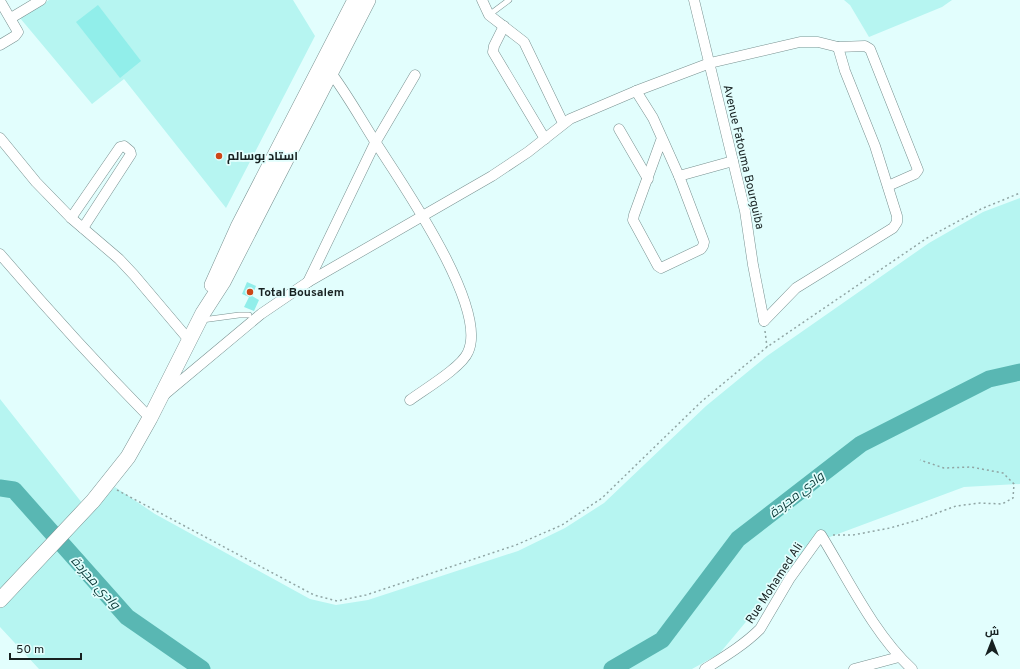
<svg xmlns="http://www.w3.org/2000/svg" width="1020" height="669" viewBox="0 0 1020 669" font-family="Overpass,Cairo,sans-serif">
  <rect width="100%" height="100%" fill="#e2fefd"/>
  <g fill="#b6f5f1">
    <path d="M49,0H293L315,36L226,208L124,79L92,104L20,18Z"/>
    <path d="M844,0H952L942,7L869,37L850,5Z"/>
    <path d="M1020,198V484L964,487L811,544L719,654L692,669H39L0,627V399L90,513L115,487L155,514L310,599L336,605L368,600L518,551L565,528L604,503L706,406L767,356L929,243L983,212Z"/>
  </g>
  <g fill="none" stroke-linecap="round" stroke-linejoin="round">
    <g stroke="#59b7b3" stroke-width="17">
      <path d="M0,488L14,490L127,617L202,669"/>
      <path d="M612,669L662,640L738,539L861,444L989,379L1020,372"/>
    </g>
  </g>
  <g fill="#91eeea">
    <path d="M98,5L141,61L120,78L76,22Z"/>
    <path d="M247,282L256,286L252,296L259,300L254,311L244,307L249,297L242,294Z"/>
  </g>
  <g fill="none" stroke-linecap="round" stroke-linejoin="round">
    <defs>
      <g id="service">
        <path d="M489,15L509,0"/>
        <path d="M202,320L239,315H249"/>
      </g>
      <g id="minor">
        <path d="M482,0L489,15L524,42L563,123"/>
        <path d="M694,0L745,211L753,265L764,321"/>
        <path d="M0,1L18,32L15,36L0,45"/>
        <path d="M11,18L41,0"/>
        <path d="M504,26L494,46L493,52L545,139"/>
        <path d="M328,69C346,92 360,118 376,143C401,182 489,308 468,352C462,367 425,389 410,400"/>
        <path d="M636,91L653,118L662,138L679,176L704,242L703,246L701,249L661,268L658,266L633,220L634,215L662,138"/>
        <path d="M619,129L648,179"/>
        <path d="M0,138L36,182L71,218L119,259L134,275L189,340"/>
        <path d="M679,176L733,161"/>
        <path d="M71,218L120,147L124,146L130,151L131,154L83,228"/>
        <path d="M0,254C48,310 98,365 150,418"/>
        <path d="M308,282L375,143L415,75"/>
        <path d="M764,321L796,288L893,228L897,222V216L875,146L845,71L838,47"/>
        <path d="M164,395L261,314L308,282L492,176L528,152L570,119L636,91L710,63L800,42H818L838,47L865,46L870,49L918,170L915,174L888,186"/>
        <path d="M705,669C724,657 744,645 760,629L790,578L821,535C848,579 874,634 912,669"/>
        <path d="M854,669L899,657"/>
      </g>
      <g id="primary">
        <path d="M212,285L238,227L355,0"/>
        <path d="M0,600L93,501L128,457L150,418L203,313L223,282L368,0"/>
      </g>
    </defs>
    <use href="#service" stroke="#789190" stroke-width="6"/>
    <use href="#minor" stroke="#789190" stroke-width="11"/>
    <use href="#primary" stroke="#789190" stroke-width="16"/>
    <g stroke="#90a5a4" stroke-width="1.5" stroke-dasharray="2 3" stroke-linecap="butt">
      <path d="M765,331L767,347"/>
      <path d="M117,490L314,595L337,601L366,595L516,545L562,525L602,498L701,402L767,347L927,238L981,209L1020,193"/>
      <path d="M833,535H853L890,528L918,520L956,506L980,503L1002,504L1013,498L1014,484L1003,473L971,467L944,468L920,460"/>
    </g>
    <use href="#service" stroke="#fff" stroke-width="5"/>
    <use href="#minor" stroke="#fff" stroke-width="10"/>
    <use href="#primary" stroke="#fff" stroke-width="15"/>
  </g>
  <g fill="#cd4616" stroke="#e2fefd" stroke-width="1.5">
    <circle cx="219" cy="156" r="4"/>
    <circle cx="250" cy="292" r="4"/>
  </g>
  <g text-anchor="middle" stroke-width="3.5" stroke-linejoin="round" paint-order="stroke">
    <g font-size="12" font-weight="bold" fill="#172121" stroke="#e2fefd" text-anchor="start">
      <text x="227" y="160">استاد بوسالم</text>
      <text x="258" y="296">Total Bousalem</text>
    </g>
    <g font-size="12" fill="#172121" stroke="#e2fefd">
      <text transform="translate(744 157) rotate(77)" y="4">Avenue Fatouma Bourguiba</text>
      <text transform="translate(774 583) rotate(-57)" y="4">Rue Mohamed Ali</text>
    </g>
    <g font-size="13" font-style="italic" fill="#0a3836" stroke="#e2fefd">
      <text transform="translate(796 494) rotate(-38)" y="5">وادي مجردة</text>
      <text transform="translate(96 582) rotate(48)" y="5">وادي مجردة</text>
    </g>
  </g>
  <g transform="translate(992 641)" stroke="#e2fefd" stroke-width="3" paint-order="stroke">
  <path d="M0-3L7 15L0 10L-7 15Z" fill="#172121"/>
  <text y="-6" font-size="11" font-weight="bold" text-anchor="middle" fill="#172121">ش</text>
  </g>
  <path d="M10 653v6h71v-6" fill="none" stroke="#172121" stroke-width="2"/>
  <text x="16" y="653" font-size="12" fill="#172121" stroke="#e2fefd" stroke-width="3" paint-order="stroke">50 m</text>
</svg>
